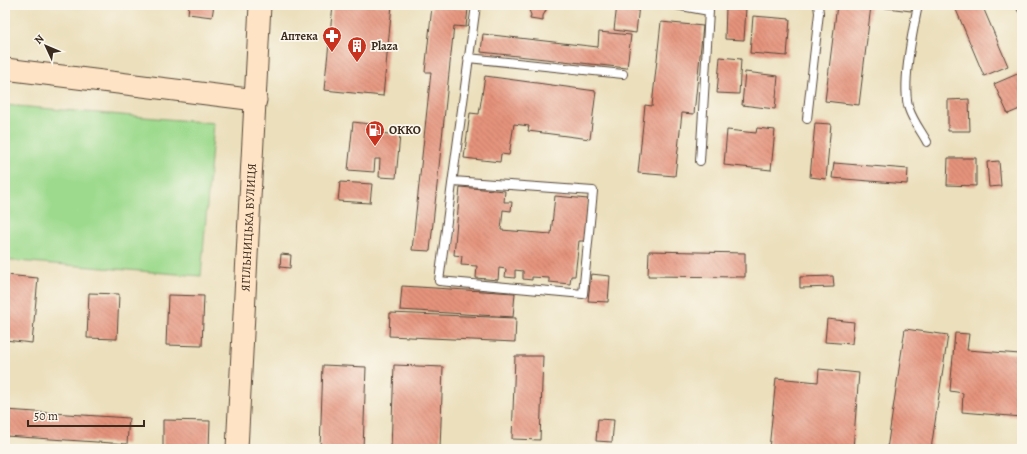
<svg xmlns="http://www.w3.org/2000/svg" width="1027" height="454" viewBox="0 0 1027 454" font-family="Alegreya,serif">
  <defs>
    <pattern id="building-back-hatch" width="6" height="6" patternUnits="userSpaceOnUse"><rect width="6" height="6" fill="#e5937c"/><path d="M-1 5l2 2M0 0l6 6M5-1l2 2" fill="none" stroke="#bb7865"/></pattern>
  </defs>
  <rect width="100%" height="100%" fill="#fbf7ec"/>
  <filter id="ink" filterUnits="userSpaceOnUse"><feTurbulence type="fractalNoise" baseFrequency=".025" numOctaves="2"/><feDisplacementMap in="SourceGraphic" scale="8" xChannelSelector="R" yChannelSelector="G"/><feConvolveMatrix kernelMatrix="1 2 1 2 8 2 1 2 1" color-interpolation-filters="sRGB"/></filter>
  <filter id="wash" filterUnits="userSpaceOnUse"><feTurbulence type="fractalNoise" baseFrequency=".012" numOctaves="4" result="noise"/><feDisplacementMap in="SourceGraphic" scale="16" xChannelSelector="R" yChannelSelector="G"/><feGaussianBlur stdDeviation="0.9" result="paint"/><feColorMatrix in="noise" values="0 0 0 0 0 0 0 0 0 0 0 0 0 0 0 0 0 1.4 0 .05"/><feComposite in="paint" operator="in"/></filter>
  <g filter="url(#wash)">
    <rect width="100%" height="100%" fill="#ebdfbc"/>
    <path fill="#9eda8e" stroke="#6c8256" d="M5,105L214,123L201,276L5,260Z"/>
    <g id="blocks">
      <g fill="url(#building-back-hatch)">
        <path d="M189,5H214L212,17L188,14Z"/>
        <path d="M333,5H392L383,96L324,90Z"/>
        <path d="M529,5H546V10L543,16V21L530,19L531,15L529,10Z"/>
        <path d="M617,5H639L636,33L614,30Z"/>
        <path d="M837,5H912L911,11L871,6L859,105L825,101Z"/>
        <path d="M954,5H982L1008,66L984,76Z"/>
        <path d="M432,6L468,9L466,27L454,26L430,251L412,250L431,72H425Z"/>
        <path d="M726,7L746,8L744,40L725,39Z"/>
        <path d="M753,16L790,19L787,56L750,53Z"/>
        <path d="M661,22L703,26L694,114L682,113L675,176L638,173L645,105L652,106Z"/>
        <path d="M599,32L631,35L627,68L481,52L483,34L598,47Z"/>
        <path d="M720,57L741,59L739,94L717,93Z"/>
        <path d="M745,72L778,76L775,109L742,105Z"/>
        <path d="M1022,72V108L1008,114L994,84Z"/>
        <path d="M485,76L596,91L590,139L528,131L529,126L514,124L509,155L501,154L500,162L464,158L470,113L479,114Z"/>
        <path d="M969,99L970,131H948V100Z"/>
        <path d="M353,122L379,125L378,133L400,135L396,178L379,177L380,159H375L374,172L348,170Z"/>
        <path d="M815,123L831,124L826,179L810,177Z"/>
        <path d="M757,128L775,130L771,170L724,165L727,130L756,133Z"/>
        <path d="M948,158H976V186L947,185Z"/>
        <path d="M999,161L1001,186L989,187L987,162Z"/>
        <path d="M834,163L908,169L907,184L832,178Z"/>
        <path d="M340,182L372,184L370,203L338,201Z"/>
        <path d="M460,187L505,191L504,202H512L511,211L503,210L501,230L551,234L555,196L588,199L584,241H579L575,276H571L570,284L549,282V278L532,277V280L523,279V271L515,270V278L505,277L506,269L499,268L498,280L476,278L477,266L461,265L462,256L454,255Z"/>
        <path d="M649,251L745,253V277L648,276Z"/>
        <path d="M281,254L291,255L290,268L280,267Z"/>
        <path d="M591,274L610,276L608,302L588,301Z"/>
        <path d="M5,275L38,278L32,343L5,340Z"/>
        <path d="M833,276L834,287L800,288V277Z"/>
        <path d="M402,286L515,293L513,317L400,310Z"/>
        <path d="M89,293L119,294L117,339L87,338Z"/>
        <path d="M168,295L204,296L202,346L166,345Z"/>
        <path d="M390,313L516,318L515,342L389,336Z"/>
        <path d="M827,319L854,322L852,344L825,342Z"/>
        <path d="M905,329L948,335L931,449H887Z"/>
        <path d="M955,333L969,334L967,350L1020,354L1021,339H1022V417L962,412L963,393L950,391Z"/>
        <path d="M515,356H543L540,440L512,439Z"/>
        <path d="M323,365L366,367L363,449H320Z"/>
        <path d="M394,365L443,367L440,449H391Z"/>
        <path d="M819,369L859,373L853,449H769L776,378L818,382Z"/>
        <path d="M5,410L129,418L127,444L5,436Z"/>
        <path d="M598,419L614,420L612,442L596,441Z"/>
        <path d="M163,420L210,421L209,448H163Z"/>
      </g>
    </g>
  </g>
  <g filter="url(#ink)">
    <use href="#blocks" fill-opacity="0" stroke="#554536" stroke-width="1"/>
    <g fill="none" stroke-linecap="round" stroke-linejoin="round">
      <defs>
        <g id="service">
          <path d="M676,5L709,11L700,161"/>
          <path d="M918,5C913,30 901,86 909,109C913,121 921,131 927,142"/>
          <path d="M1020,5L1022,9"/>
          <path d="M468,58L623,74"/>
          <path d="M807,119L819,13L818,5"/>
          <path d="M453,181L593,191L583,294L439,281L476,5"/>
        </g>
        <g id="secondary">
          <path d="M5,69L256,100"/>
          <path id="s1" d="M237,449L260,5"/>
        </g>
      </defs>
      <use href="#service" stroke="#554536" stroke-width="10"/>
      <use href="#secondary" stroke="#554536" stroke-width="23"/>
      <use href="#service" stroke="#fff" stroke-width="8"/>
      <use href="#secondary" stroke="#fee4c5" stroke-width="21"/>
    </g>
  </g>
  <defs>
    <symbol id="pharmacy-pin" viewBox="-11 -11 22 30"><path d="M0 17L-7.5 6A9.5 9.5 0 1 1 7.5 6Z" fill="#c8321e" stroke="#fbf7ec"/><path d="M-2-6h4v4h4v4h-4v4h-4v-4h-4v-4h4Z" fill="#fff"/></symbol>
    <symbol id="building-pin" viewBox="-11 -11 22 30"><path d="M0 17L-7.5 6A9.5 9.5 0 1 1 7.5 6Z" fill="#c8321e" stroke="#fbf7ec"/><path d="M-4-6H4V6H1V3H-1V6H-4ZM-2.5-4.3h1.7v1.8h-1.7ZM.8-4.3h1.7v1.8H.8ZM-2.5-1h1.7V.8h-1.7ZM.8-1h1.7V.8H.8Z" fill="#fff"/></symbol>
    <symbol id="fuel-pin" viewBox="-11 -11 22 30"><path d="M0 17L-7.5 6A9.5 9.5 0 1 1 7.5 6Z" fill="#c8321e" stroke="#fbf7ec"/><path d="M-5.5-6h7V0h2V4h1.3V-2.5L3-4.5l.8-.8L6-3V5H2.5V1h-1V6h-7ZM-4.2-4.7v3.2H.2V-4.7Z" fill="#fff"/></symbol>
  </defs>
  <g fill-rule="evenodd">
    <use href="#pharmacy-pin" x="321" y="25" width="22" height="30"/>
    <use href="#building-pin" x="346" y="35" width="22" height="30"/>
    <use href="#fuel-pin" x="364" y="119" width="22" height="30"/>
  </g>
  <g text-anchor="middle" stroke-width="3.5" stroke-linejoin="round" paint-order="stroke">
    <g font-size="12" font-weight="bold" fill="#3b2a1e" stroke="#fbf7ec" text-anchor="start">
      <text x="318" y="40" text-anchor="end">Аптека</text>
      <text x="371" y="50">Plaza</text>
      <text x="389" y="134">ОККО</text>
    </g>
    <g font-size="12" fill="#3b2a1e" stroke="#fbf7ec">
      <text dy="4" stroke="none"><textPath href="#s1" startOffset="222">ЯГІЛЬНИЦЬКА ВУЛИЦЯ</textPath></text>
    </g>
  </g>
  <rect width="1027" height="454" fill="none" stroke="#fbf7ec" stroke-width="20"/>
  <g transform="translate(46 46) rotate(314)" stroke="#fbf7ec" stroke-width="3" paint-order="stroke">
  <path d="M0-3L7 15L0 10L-7 15Z" fill="#3b2a1e"/>
  <text y="-6" font-size="11" font-weight="bold" text-anchor="middle" fill="#3b2a1e">N</text>
  </g>
  <path d="M28 420v6h116v-6" fill="none" stroke="#3b2a1e" stroke-width="2"/>
  <text x="34" y="420" font-size="12" fill="#3b2a1e" stroke="#fbf7ec" stroke-width="3" paint-order="stroke">50 m</text>
</svg>
